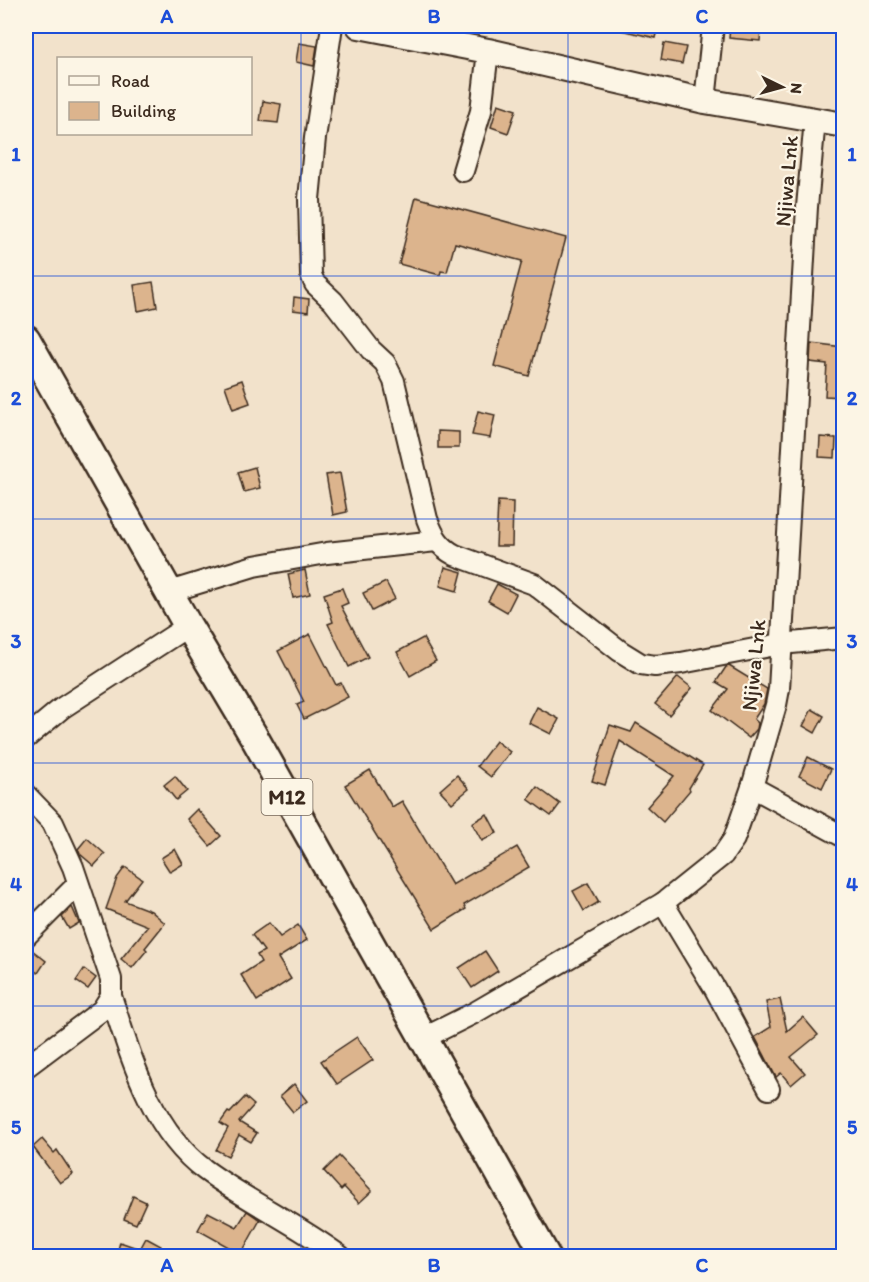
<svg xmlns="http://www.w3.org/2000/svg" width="869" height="1282" viewBox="0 0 869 1282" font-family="Itim,sans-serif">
  <rect width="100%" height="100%" fill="#f2e2cb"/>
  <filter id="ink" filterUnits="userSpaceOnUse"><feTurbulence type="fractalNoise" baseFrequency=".0167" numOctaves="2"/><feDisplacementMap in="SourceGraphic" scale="12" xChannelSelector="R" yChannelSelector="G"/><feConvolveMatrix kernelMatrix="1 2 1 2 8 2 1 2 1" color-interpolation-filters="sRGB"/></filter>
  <g filter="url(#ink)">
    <g fill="#dcb48d" stroke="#3b2a1e" stroke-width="1.5">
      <path d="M621,26H659L656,38L620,30Z"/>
      <path d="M730,26H761L760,41L729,38Z"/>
      <path d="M299,43L317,46L314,66L296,62Z"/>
      <path d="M664,43L686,47L682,64L661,60Z"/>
      <path d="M263,101L281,104L278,123L260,121Z"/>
      <path d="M498,104L516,110L508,133L491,127Z"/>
      <path d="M416,197L566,238L529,376L494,366L522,261L455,243L447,272L441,271L440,275L399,264Z"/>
      <path d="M153,282L157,307L138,311L134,285Z"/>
      <path d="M294,297L309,299L308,312L293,310Z"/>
      <path d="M811,343L843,347V397L825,396L827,364L810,362Z"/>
      <path d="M242,380L250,403L233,409L225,386Z"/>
      <path d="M478,411L495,415L490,438L472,435Z"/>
      <path d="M438,431L459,432V448H438Z"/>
      <path d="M820,437L836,438L835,458L819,457Z"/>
      <path d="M255,467L260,488L244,492L238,472Z"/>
      <path d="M340,473L347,512L333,515L326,475Z"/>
      <path d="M498,501L513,502L512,546H496Z"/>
      <path d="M445,567L462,572L457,591L440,586Z"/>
      <path d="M305,570L310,594L293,598L288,574Z"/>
      <path d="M386,582L395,599L372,611L363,593Z"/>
      <path d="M497,584L516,594L507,612L488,601Z"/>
      <path d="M342,588L348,603L341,606L368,657L349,667L328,624L333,622L324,594Z"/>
      <path d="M310,634L336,685L341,683L348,697L304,719L297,705L304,702L278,651Z"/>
      <path d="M423,638L436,661L410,676L397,652Z"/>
      <path d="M729,666L767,689L764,704L754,719L758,723L757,729L749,738L712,710L728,689L716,682L726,667Z"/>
      <path d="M678,677L692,688L669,715L655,704Z"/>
      <path d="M537,707L559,719L551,734L529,723Z"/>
      <path d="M812,709L824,716L815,733L803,726Z"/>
      <path d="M636,723L703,765L689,788L690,790L663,822L647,807L674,776L620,741L605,785L592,781L610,725L631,732Z"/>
      <path d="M496,741L510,752L491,777L477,766Z"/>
      <path d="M808,757L831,769L822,788L799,776Z"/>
      <path d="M370,770L392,807L402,801L452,885L517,847L529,867L464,905L466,909L434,929L345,785Z"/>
      <path d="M457,775L469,789L452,803L440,790Z"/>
      <path d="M175,776L187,791L176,800L164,785Z"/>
      <path d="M537,787L560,804L551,816L528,799Z"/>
      <path d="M197,809L221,836L210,846L187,819Z"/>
      <path d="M487,814L497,833L482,841L472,823Z"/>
      <path d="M87,838L105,854L94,866L80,854L78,849Z"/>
      <path d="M175,849L183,864L170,872L161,858Z"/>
      <path d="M125,867L142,879L125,901L151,911L165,923L145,948L147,950L132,968L121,959L148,926L106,909L117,878Z"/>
      <path d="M588,883L599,902L584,911L573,891Z"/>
      <path d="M72,907L79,923L69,929L62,917Z"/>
      <path d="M269,923L280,937L298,925L307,940L278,958L291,979L257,1001L241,975L261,962L257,955L264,951L252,935Z"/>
      <path d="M32,950L46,961L38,973L26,965V959Z"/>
      <path d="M485,951L498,971L472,988L459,968Z"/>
      <path d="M84,969L96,978L88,989L76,981Z"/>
      <path d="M780,999L787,1031L803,1017L818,1035L791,1057L805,1073L791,1085L781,1073L776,1077L755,1037L771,1027L766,1002Z"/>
      <path d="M357,1037L373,1060L337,1084L321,1061Z"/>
      <path d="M294,1084L307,1101L293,1112L280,1096Z"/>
      <path d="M245,1097L254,1105L239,1122L257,1133L251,1142L239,1135L228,1156L216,1150L228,1128L220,1123L228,1112L230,1113Z"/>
      <path d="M42,1139L54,1153L57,1150L73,1174L60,1183L33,1147Z"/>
      <path d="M339,1156L372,1191L359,1203L344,1187L341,1190L324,1171Z"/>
      <path d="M133,1196L146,1202L136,1224L124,1219Z"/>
      <path d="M247,1211L260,1220L241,1254L198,1230L208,1212L237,1227Z"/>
      <path d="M146,1238L161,1246L156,1257H116L120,1242L140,1249Z"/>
    </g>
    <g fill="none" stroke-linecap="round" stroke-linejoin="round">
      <defs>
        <g id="minor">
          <path d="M332,26L315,138L309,199L311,275L315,284L333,301L371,350L385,363L394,381L427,519C433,535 439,547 455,555L534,584L620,651L641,664L655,666L681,663L781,644L844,638"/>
          <path d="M705,101L713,26"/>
          <path d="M463,171L481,111L488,51"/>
          <path d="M169,592L254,566L327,553L436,541"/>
          <path d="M26,738L62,708L188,626"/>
          <path d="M752,787L844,837"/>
          <path d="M26,795L53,823L73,867L111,979V996L102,1010L26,1067"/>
          <path d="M663,903L715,989L769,1089"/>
          <path d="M26,936L78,884"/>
          <path d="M111,996C131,1057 151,1130 205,1170C249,1202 297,1224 340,1256"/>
          <path d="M422,1039L474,1013L663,903L723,855L734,839L752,787L776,705L779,689L807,207L815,119"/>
        </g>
        <path id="major" d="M359,26L488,51L705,101L844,125"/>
        <path id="highway" d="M26,339L188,626L253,735L546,1256"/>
      </defs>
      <use href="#minor" stroke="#3b2a1e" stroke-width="24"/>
      <use href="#major" stroke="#3b2a1e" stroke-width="28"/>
      <use href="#highway" stroke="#3b2a1e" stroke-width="32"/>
      <use href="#minor" stroke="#fcf5e5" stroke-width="20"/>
      <use href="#major" stroke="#fcf5e5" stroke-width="24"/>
      <use href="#highway" stroke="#fcf5e5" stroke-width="27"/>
    </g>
  </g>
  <path fill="none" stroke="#1d4ed8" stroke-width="1.5" stroke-opacity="0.55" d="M301,26V1256M568,26V1256M26,276H844M26,519H844M26,763H844M26,1006H844"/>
  <g text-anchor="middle" stroke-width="4.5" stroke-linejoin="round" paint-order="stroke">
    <rect fill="#fcf5e5" stroke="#75675a" stroke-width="1.5" x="261.5" y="779" width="51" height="36" rx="4.5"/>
    <g font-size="21" font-weight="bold" fill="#3b2a1e">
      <text x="287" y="804">M12</text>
    </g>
    <g font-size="22" fill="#3b2a1e" stroke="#fcf5e5">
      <text transform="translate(786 181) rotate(-85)" y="8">Njiwa Lnk</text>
      <text transform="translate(753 665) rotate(-84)" y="8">Njiwa Lnk</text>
    </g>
  </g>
  <rect width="869" height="1282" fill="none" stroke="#fcf5e5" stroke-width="66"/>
  <rect x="57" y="57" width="195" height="78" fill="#fcf5e5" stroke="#afa495" stroke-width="1.5"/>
  <rect x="69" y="76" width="30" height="9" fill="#fcf5e5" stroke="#afa495" stroke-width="1.5"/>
  <text x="111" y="87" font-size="18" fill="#3b2a1e">Road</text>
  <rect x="69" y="102" width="30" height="18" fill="#dcb48d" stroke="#afa495" stroke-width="1.5"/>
  <text x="111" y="117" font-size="18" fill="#3b2a1e">Building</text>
  <g transform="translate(782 87) rotate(95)" stroke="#fcf5e5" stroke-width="4.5" paint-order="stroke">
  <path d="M0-4.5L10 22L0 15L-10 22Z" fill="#3b2a1e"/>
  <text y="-9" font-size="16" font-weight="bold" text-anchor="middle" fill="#3b2a1e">N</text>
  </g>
  <rect x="33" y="33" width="803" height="1216" fill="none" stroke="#1d4ed8" stroke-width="2"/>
  <g font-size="20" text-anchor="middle" font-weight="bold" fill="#1d4ed8">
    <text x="167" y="23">A</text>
    <text x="434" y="23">B</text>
    <text x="702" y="23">C</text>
    <text x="16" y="161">1</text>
    <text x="852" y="161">1</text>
    <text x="16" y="405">2</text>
    <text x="852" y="405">2</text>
    <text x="16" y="648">3</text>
    <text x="852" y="648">3</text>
    <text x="16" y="891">4</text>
    <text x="852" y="891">4</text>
    <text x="16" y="1134">5</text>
    <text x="852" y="1134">5</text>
    <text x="167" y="1272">A</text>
    <text x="434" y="1272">B</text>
    <text x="702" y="1272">C</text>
  </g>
</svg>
